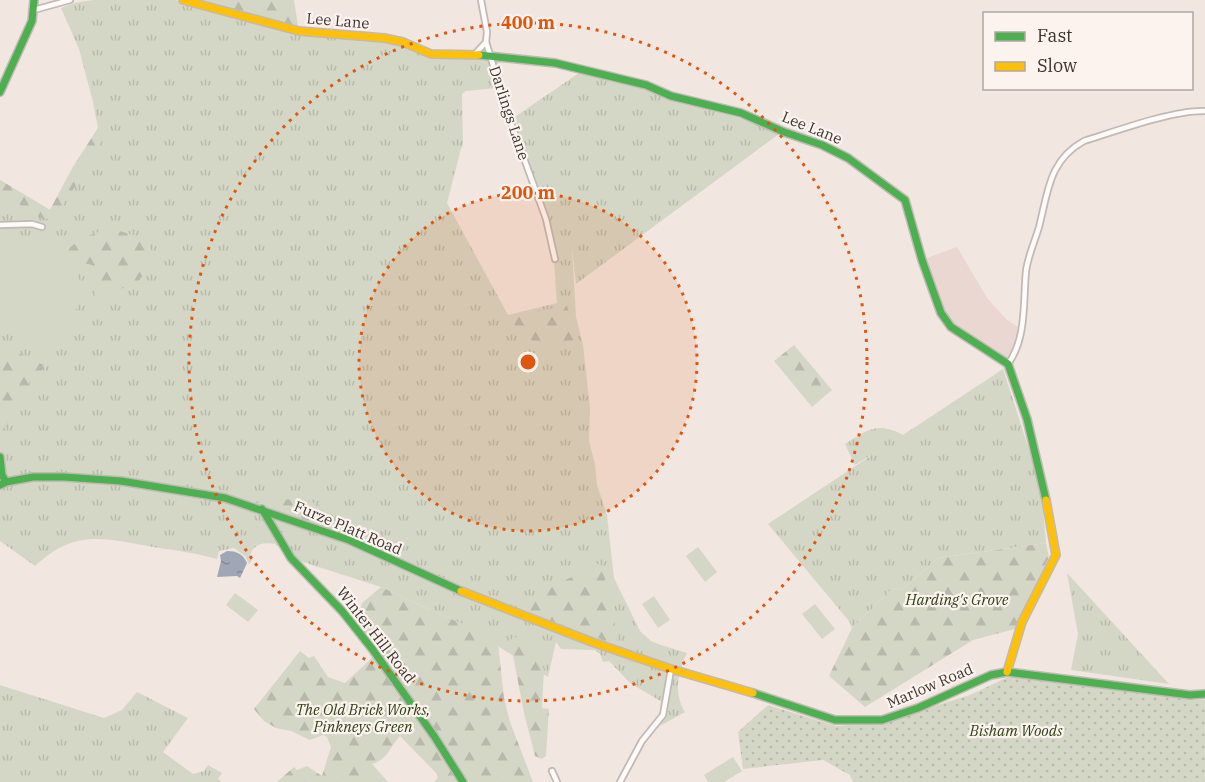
<svg xmlns="http://www.w3.org/2000/svg" width="1205" height="782" viewBox="0 0 1205 782" font-family="'IBM Plex Serif',serif">
  <defs>
    <pattern id="grass-tufts" width="24" height="20" patternUnits="userSpaceOnUse" patternTransform="scale(1.5)"><rect width="24" height="20" fill="#d5d7c6"/><path d="M3 7l-1-3M5 7V3M7 7l1-3M15 17l-1-3M17 17v-4M19 17l1-3" fill="none" stroke="#b8b9ab"/></pattern>
    <pattern id="forest-firs" width="22" height="20" patternUnits="userSpaceOnUse" patternTransform="scale(1.5)"><rect width="22" height="20" fill="#d5d7c6"/><path d="M5 1l3.5 6h-7zM16 11l3.5 6h-7z" fill="#b8b9ab"/></pattern>
    <pattern id="park-dots" width="8" height="8" patternUnits="userSpaceOnUse" patternTransform="scale(1.5)"><rect width="8" height="8" fill="#d5d7c6"/><path d="M2 2h.1M6 6h.1" fill="none" stroke="#b8b9ab" stroke-width="1.8" stroke-linecap="round"/></pattern>
    <pattern id="water-ripples" width="26" height="14" patternUnits="userSpaceOnUse" patternTransform="scale(1.5)"><rect width="26" height="14" fill="#9fa7b6"/><path d="M2 4q2-2 4 0t4 0M15 11q2-2 4 0t4 0" fill="none" stroke="#838995"/></pattern>
  </defs>
  <rect width="100%" height="100%" fill="#f1e6e0"/>
  <path fill="#ebd7d2" d="M957,247L987,298L1007,320L1018,327L1012,354L1006,360L953,323L946,315L934,287L927,258Z"/>
  <g fill="url(#grass-tufts)" fill-rule="evenodd">
    <path d="M93,0H175L254,22L396,42L418,50L499,59C505,76 503,102 516,116L582,71L644,89L674,101L740,118L779,134L576,284L572,246L576,317L583,345L590,408L589,441L595,464L597,485L607,515L614,578L640,631L651,641L661,645L687,653C678,672 673,693 685,712L660,726L667,713V705L630,683L609,661L603,662L600,654L595,650L561,649L556,642L548,677L460,623L381,587L303,562L294,557L286,542L281,549L275,544C263,542 253,544 250,556L253,559L249,564L245,556L234,548L219,551L217,559C196,553 174,550 153,547C103,538 75,529 35,566L0,541V180L50,210L73,167L98,128L93,102L79,49L61,8L74,3ZM497,88L541,214C556,240 554,274 557,303L508,315L447,203L461,149L463,146L462,94L466,91Z"/>
    <path d="M1003,369L1041,487L1046,543L938,558L904,588L891,590L852,628L849,621L768,524L881,449L855,465L845,444C867,430 878,421 903,435Z"/>
    <path d="M1067,573L1169,684L1071,670L1078,634Z"/>
    <path d="M0,685L104,718L122,710L137,692L188,718L163,752L193,774L204,771L208,765L222,773L218,779L222,782H0Z"/>
  </g>
  <g fill="url(#forest-firs)">
    <path d="M190,0H294L298,26L273,24Z"/>
    <path d="M98,128L103,139L82,176L56,215L44,220L0,192V180L50,210L73,167Z"/>
    <path d="M109,228L147,239L154,257L152,263L137,283L91,300L98,286L92,265L74,261L67,250L80,239Z"/>
    <path d="M567,306L577,340L557,342L533,341L504,316Z"/>
    <path d="M794,345L832,390L812,407L774,361Z"/>
    <path d="M0,351L16,352L46,366L29,383L15,413L6,424L0,436Z"/>
    <path d="M268,498L308,501L319,505L340,527L334,530L255,502Z"/>
    <path d="M1046,543L1049,557L1015,629L973,640L865,707L829,676L852,628L891,590L904,588L938,558Z"/>
    <path d="M594,562L604,567C603,587 621,632 616,645L607,643L590,633L525,613L526,601L544,590L561,584L567,579L577,575Z"/>
    <path d="M381,587L460,623L480,625L497,634L504,698L510,722L533,782H469L405,687L357,623L362,603Z"/>
    <path d="M515,637L532,643L539,653L540,662L544,669L542,708L549,709L546,756L542,759L535,756L524,713L510,640Z"/>
    <path d="M300,651L309,658L314,656L328,677L345,683L374,656L435,741L460,782H434L438,778L436,773L400,736C390,746 388,760 372,764L388,782H277L294,767L297,770L307,766L322,776L331,747L327,737L323,735L310,740L291,731L276,728L264,721L254,709Z"/>
  </g>
  <path fill="url(#park-dots)" d="M1008,677L1193,700H1205V782H853L850,775L823,760L743,769L738,732L768,705L836,726L883,722L970,695Z"/>
  <g fill="#d5d7c6">
    <path d="M0,236L23,239L48,245L67,258L71,268L82,283V300L55,343L46,345L29,342L26,337L0,324Z"/>
    <path d="M698,547L717,572L705,582L686,556Z"/>
    <path d="M235,593L258,610L248,622L226,605Z"/>
    <path d="M654,596L670,620L658,628L642,604Z"/>
    <path d="M815,604L835,629L822,639L802,614Z"/>
    <path d="M733,757L742,771L724,782H708L704,775Z"/>
  </g>
  <path fill="url(#water-ripples)" d="M227,551C237,551 243,554 247,563L240,578L237,576L217,577L221,561L220,555Z"/>
  <g fill="none" stroke-linecap="round" stroke-linejoin="round">
    <defs>
      <g id="street">
        <path d="M481,0L487,32L486,42L509,117L546,219L555,259"/>
        <path d="M34,10L70,0"/>
        <path d="M475,54L486,42"/>
        <path d="M0,225L32,224L42,227"/>
        <path d="M1008,364C1027,338 1023,301 1026,271C1028,256 1035,241 1039,227C1048,192 1049,160 1084,141C1116,131 1173,110 1205,111"/>
        <path d="M552,771L557,782"/>
        <path d="M620,782L642,741L663,715L671,669"/>
      </g>
      <g id="fast">
        <path d="M479,55L555,63L646,85L671,96L741,113L784,132L822,145L848,158L905,200L922,260L941,313L951,327L1008,364L1027,419L1046,500"/>
        <path d="M0,92L32,21L34,0"/>
        <path d="M0,457L2,475L6,482"/>
        <path d="M0,485L6,482L33,477H64L121,481L225,498L349,540L461,591"/>
        <path d="M262,509L291,558L342,611L373,650L434,736L463,782"/>
        <path d="M753,693L835,720H882L918,708L991,675L1007,672L1190,695L1205,694"/>
      </g>
      <g id="slow">
        <path d="M183,0L299,31L384,38L403,42L431,54L479,55"/>
        <path d="M461,591L592,642L671,669L753,693"/>
        <path d="M1007,672L1022,622L1056,555L1046,500"/>
      </g>
    </defs>
    <use href="#street" stroke="#c2b9b5" stroke-width="8"/>
    <use href="#fast" stroke="#c2b9b5" stroke-width="10"/>
    <use href="#slow" stroke="#c2b9b5" stroke-width="10"/>
    <use href="#street" stroke="#fdfbfa" stroke-width="4.5"/>
    <use href="#fast" stroke="#4caf50" stroke-width="7"/>
    <use href="#slow" stroke="#ffc107" stroke-width="7"/>
  </g>
  <circle cx="528" cy="362" r="169" fill="#df570e" fill-opacity=".12"/>
  <g fill="none" stroke="#df570e" stroke-width="3" stroke-dasharray="3 6">
    <circle cx="528" cy="362" r="169"/>
    <circle cx="528" cy="362" r="339"/>
  </g>
  <g text-anchor="middle" stroke-width="4.5" stroke-linejoin="round" paint-order="stroke">
    <g font-size="15" fill="#3d3531" stroke="#fcf3ef">
      <text transform="translate(338 21) rotate(5)" y="5">Lee Lane</text>
      <text transform="translate(509 113) rotate(72)" y="5">Darlings Lane</text>
      <text transform="translate(812 128) rotate(22)" y="5">Lee Lane</text>
      <text transform="translate(348 528) rotate(23)" y="5">Furze Platt Road</text>
      <text transform="translate(376 635) rotate(52)" y="5">Winter Hill Road</text>
      <text transform="translate(930 686) rotate(-23)" y="5">Marlow Road</text>
    </g>
    <g font-size="15" font-style="italic" fill="#2e4014" stroke="#fcf3ef">
      <text x="957" y="605">Harding's Grove</text>
      <text x="363" y="715">The Old Brick Works,<tspan x="363" dy="17">Pinkneys Green</tspan></text>
      <text x="1016" y="736">Bisham Woods</text>
    </g>
  </g>
  <circle cx="528" cy="362" r="9" fill="#df570e" stroke="#fcf3ef" stroke-width="3"/>
  <g font-size="18" text-anchor="middle" font-weight="bold" fill="#df570e" stroke="#fcf3ef" stroke-width="4.5" stroke-linejoin="round" paint-order="stroke">
    <text x="528" y="29">400 m</text>
    <text x="528" y="199">200 m</text>
  </g>
  <rect x="983" y="12" width="210" height="78" fill="#fcf3ef" stroke="#b0a7a3" stroke-width="1.5"/>
  <rect x="995" y="32" width="30" height="9" fill="#4caf50" stroke="#b0a7a3" stroke-width="1.5"/>
  <text x="1037" y="42" font-size="18" fill="#3d3531">Fast</text>
  <rect x="995" y="62" width="30" height="9" fill="#ffc107" stroke="#b0a7a3" stroke-width="1.5"/>
  <text x="1037" y="72" font-size="18" fill="#3d3531">Slow</text>
</svg>
